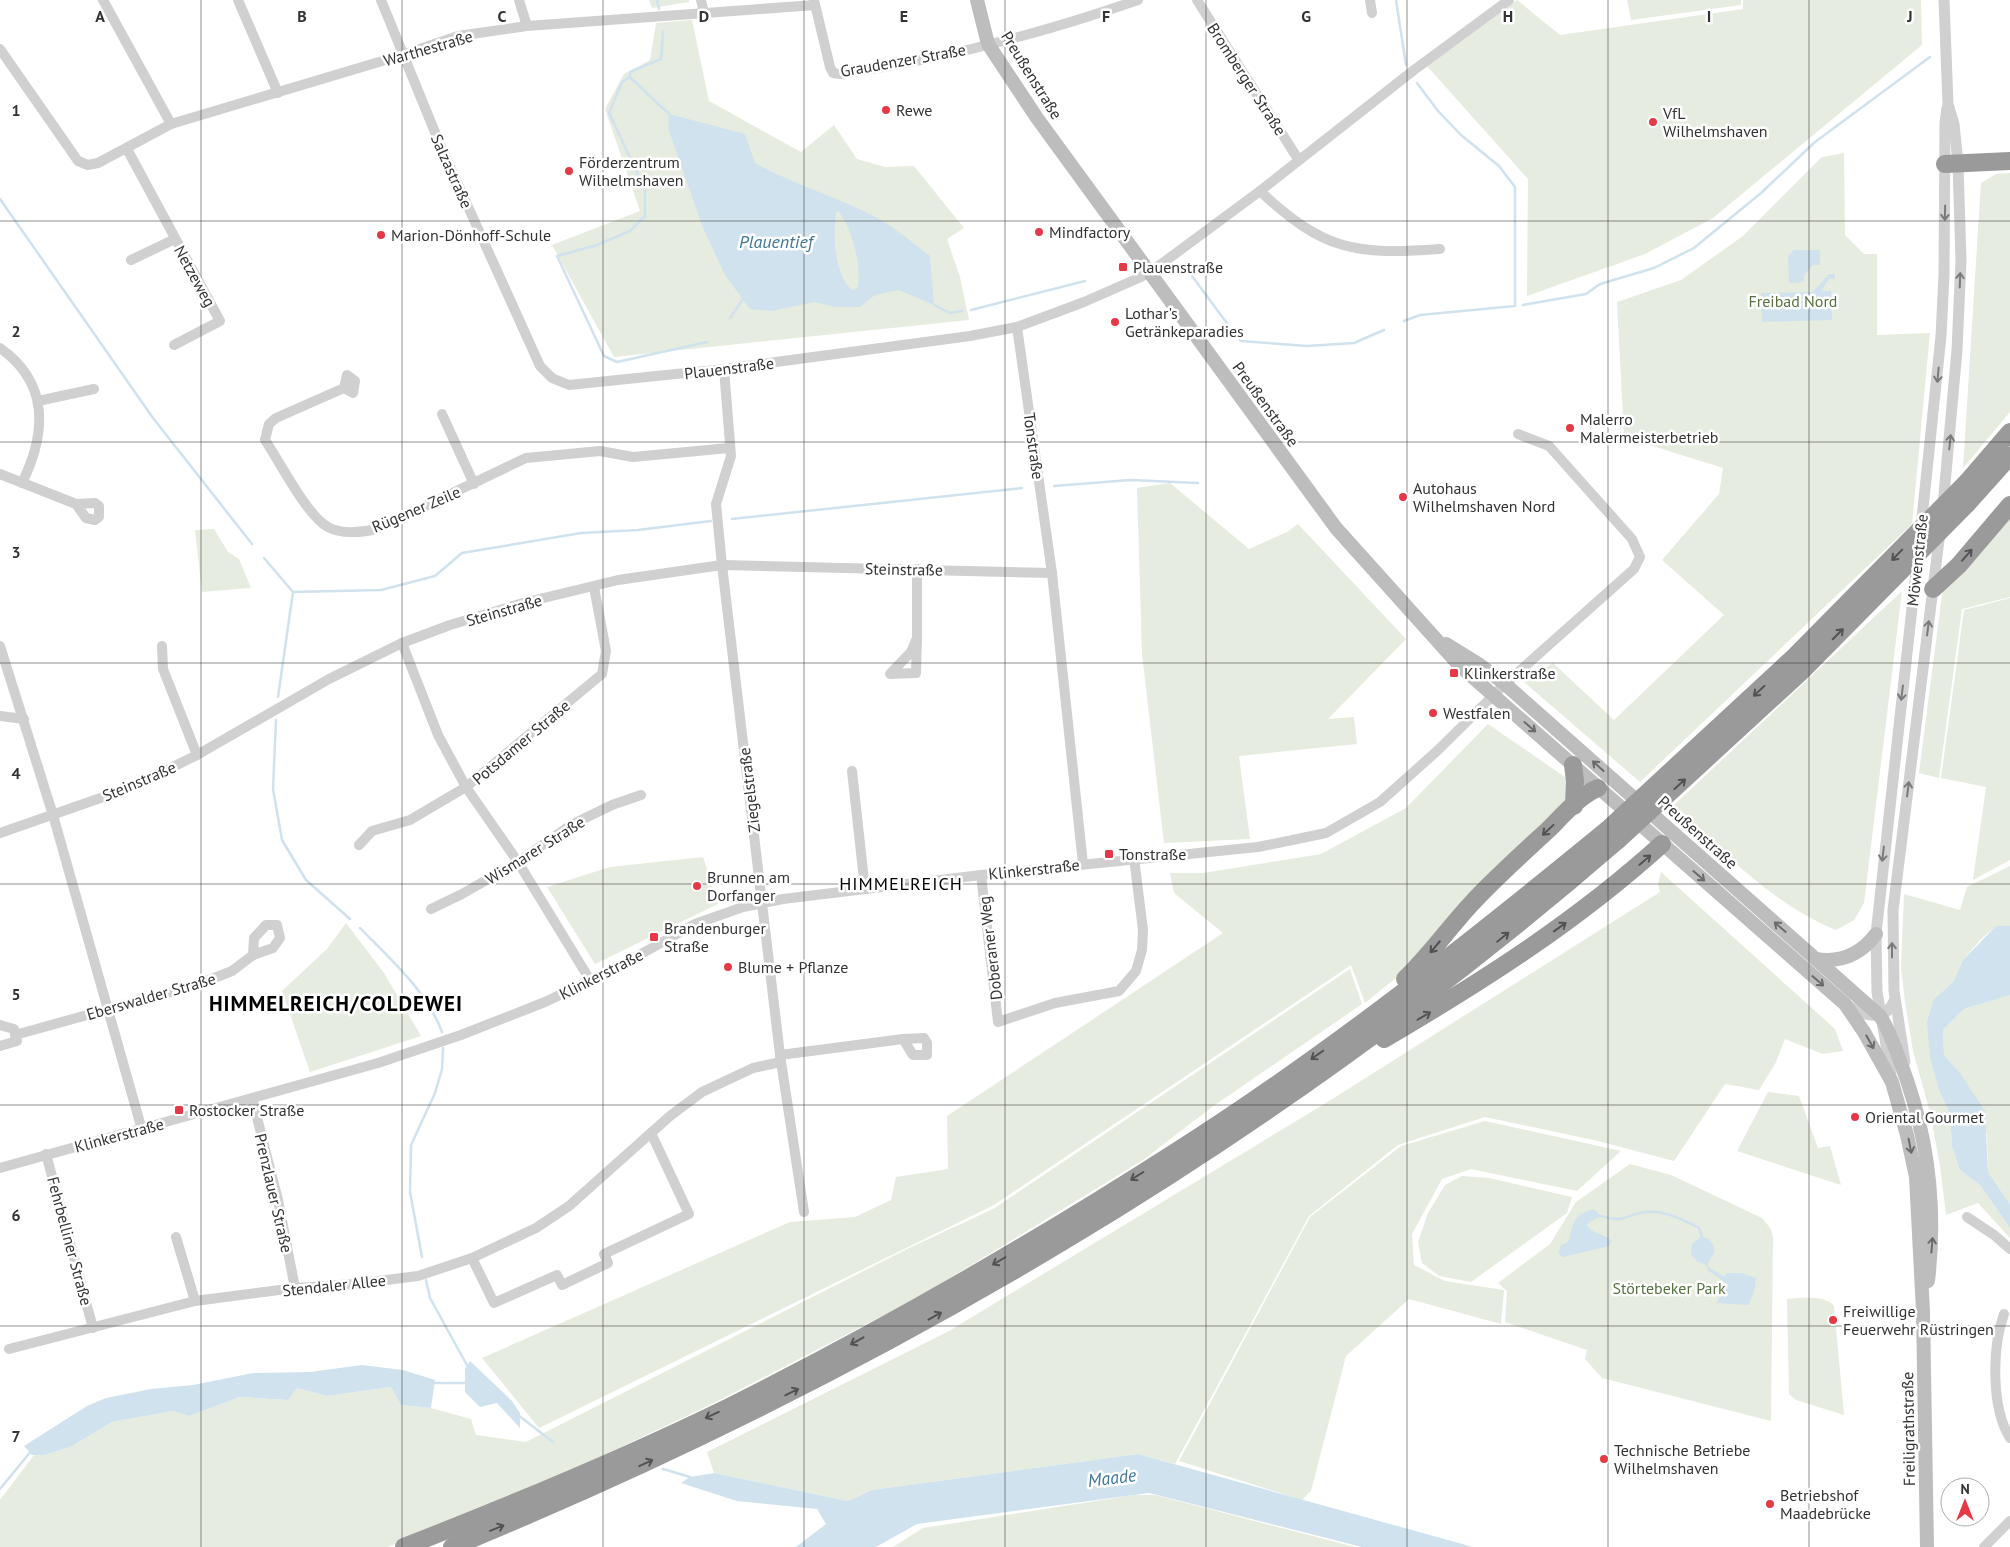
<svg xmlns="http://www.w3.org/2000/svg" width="2010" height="1547" viewBox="0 0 2010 1547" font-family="'PT Sans',sans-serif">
  <rect width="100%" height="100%" fill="#fff"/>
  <g fill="#e6ecdf">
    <path d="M649,0H689V2L652,8Z"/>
    <path d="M1517,0L1560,35L1743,9V0H1921L1922,45L1713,218L1645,254L1527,296L1528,179L1426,65Z"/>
    <path d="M1627,0H1741V5L1631,20Z"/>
    <path d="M692,20L709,101L801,152L834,125L857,159L885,167L914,166L964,228L947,239L960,277L969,320L614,357L552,245L640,211L605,109L624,74L650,60L656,23Z"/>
    <path d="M1844,153L1845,235L1864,254H1877V335L1930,333L1912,524L1640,782L1524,682L1553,663L1614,720L1724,615L1662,560L1719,494L1723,468L1624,437L1617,302L1681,280L1743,236L1822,157Z"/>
    <path d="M2010,173V412L1963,468L1981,183L1996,174Z"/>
    <path d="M1170,483L1249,549L1287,532L1298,524L1406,639L1328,719L1354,717L1357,744L1239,756L1250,839L1164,843L1142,654L1137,488Z"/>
    <path d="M2010,514V597L1962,609L1939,778L1919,773L1943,587Z"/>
    <path d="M214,529L228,552L239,559L251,588L202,592L195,530Z"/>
    <path d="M1902,591L1864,903L1854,920L1836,930C1773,905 1723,851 1673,806Z"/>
    <path d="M2010,598V860L1973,880L1986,787L1941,778L1964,610Z"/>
    <path d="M1488,724L1572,782L1570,801L1412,965L1365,1003L1351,965L994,1205L539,1428L482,1358L790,1222L855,1217L891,1200L896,1177L948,1169L947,1116L1223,933L1174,893L1170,873H1203L1321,854L1406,808Z"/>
    <path d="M703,857L718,904L595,964L547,887L610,867Z"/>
    <path d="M2010,866V926H1996L1980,940L1963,960L1953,982L1934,999L1939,1090L1950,1114L1952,1147L1960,1170L1980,1185L2010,1228V1238L1978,1203L1946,1215L1940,1166L1930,1112L1913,1051L1905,1002L1901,967L1904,894L1960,910L1967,887Z"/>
    <path d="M1661,872L1835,1029L1843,1051L1823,1054L1785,1039L1775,1064L1759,1090L1725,1084L1674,1161L1594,1140L1485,1117L1398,1145L1309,1216L1175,1464L1138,1454L872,1490L848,1501L714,1473L707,1452L949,1331L1326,1103L1660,892L1658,884Z"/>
    <path d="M346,923L384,973L421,1036L310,1072L282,991L327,949Z"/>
    <path d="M1350,969L1362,1004L1212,1107L1143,1160L919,1297L714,1403L488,1510L387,1547H0V1500L34,1455H45L72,1446L112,1422L173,1411L189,1416L240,1397L288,1400L297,1388L327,1396L391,1387L401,1405L431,1408L471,1419L476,1435L526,1442L907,1249L993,1209Z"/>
    <path d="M2010,995V1204L1988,1172L1987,1135L1960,1073L1944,1055L1943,1030L1964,1009Z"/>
    <path d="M1768,1092L1799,1096L1818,1148L1830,1146L1841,1185L1737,1151Z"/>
    <path d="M1485,1121L1621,1151L1577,1191L1471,1169L1442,1179L1412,1234L1414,1265L1445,1281L1504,1290L1501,1324L1409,1299L1346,1356L1311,1491L1302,1500L1179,1461L1310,1217L1401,1146Z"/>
    <path d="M1630,1164L1671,1175L1762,1218L1771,1229L1773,1237L1771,1421L1602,1378L1585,1359L1587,1350L1505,1322L1507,1291L1498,1283L1550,1244L1576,1202Z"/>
    <path d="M1462,1176L1489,1178L1572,1197L1567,1213L1471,1282L1439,1276L1422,1263L1418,1242L1428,1213L1445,1185Z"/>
    <path d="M1787,1299C1800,1298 1826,1295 1834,1306L1844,1415L1796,1400L1789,1394Z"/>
    <path d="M1134,1495H1155L1355,1547H893L923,1528Z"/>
  </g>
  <g fill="#cfe2ee" fill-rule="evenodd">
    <path d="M669,114L745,134L755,163C794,185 838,197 877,218C897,229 913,243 930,256L934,305L899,290L875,295L860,307H836L814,302L772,311L750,309L725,275L703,228L668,128ZM838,211C852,226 863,270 857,289L852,290C834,274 833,237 836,213Z"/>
    <path d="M1794,250H1820V265H1813L1804,275V282L1789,283L1788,256Z"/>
    <path d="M1829,274H1835V279H1829L1821,291H1831L1832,320L1762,322L1761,293L1813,292Z"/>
    <path d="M1996,926H2010V995L1964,1009L1943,1030L1944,1055L1960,1073L1985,1111L1988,1172L2010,1204V1228L1980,1185L1960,1170L1952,1147L1950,1114L1939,1090L1930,1057L1927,1022L1934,999L1953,982L1963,960Z"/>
    <path d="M1594,1209L1601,1216L1588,1223L1587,1226C1594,1234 1604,1234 1612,1241L1609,1246L1563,1257L1558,1254L1561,1245L1568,1242C1574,1223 1572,1215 1594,1209Z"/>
    <path d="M1701,1237L1708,1238C1720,1253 1713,1252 1707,1266L1725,1277L1726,1273H1741L1756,1278L1755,1288L1749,1305L1717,1303L1724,1282L1709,1271L1705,1264L1698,1262L1691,1255L1692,1244Z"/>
    <path d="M470,1361L512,1401L520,1413V1428L497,1403L480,1407L465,1392V1369Z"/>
    <path d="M362,1365L403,1370L435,1380L431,1408L401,1405L391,1387L327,1396L297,1388L288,1400L240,1397L189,1416L173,1411L112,1422L72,1446L45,1455H32L24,1446L87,1406L106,1398L151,1389L193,1385L253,1373L310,1372Z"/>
    <path d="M1138,1454L1473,1547H1362L1149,1493L917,1524L876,1547H796L826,1524L817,1509L737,1501L681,1483L690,1477L714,1473L848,1501L872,1490Z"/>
  </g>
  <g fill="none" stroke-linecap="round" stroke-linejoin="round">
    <g stroke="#cfe2ee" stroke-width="2.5">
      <path d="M657,0L659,9"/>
      <path d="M1396,0L1406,65"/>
      <path d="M630,77V72L661,59L663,32"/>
      <path d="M669,114L630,77L622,82L609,113L645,189V216L630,231L597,245L557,256L604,356L617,362L707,342"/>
      <path d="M0,199L153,418L252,544"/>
      <path d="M1189,272L1229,326"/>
      <path d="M934,305L950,313L962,311"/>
      <path d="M1523,305L1586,294L1600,284L1654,268L1694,248L1761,193L1815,142L1930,57"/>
      <path d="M971,310L1085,281"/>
      <path d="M730,318L743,299"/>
      <path d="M1404,321L1420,315L1515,306V187L1499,166L1461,135L1438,111L1417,83"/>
      <path d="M1236,335L1241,341L1307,346L1354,343L1384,330"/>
      <path d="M1054,486L1130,480L1198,483"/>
      <path d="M732,519L1022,488"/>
      <path d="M264,558L293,592L278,697"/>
      <path d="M293,592L381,590L435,576L462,553L581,533L638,530L711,521"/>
      <path d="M276,720L273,789L282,840L306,880L350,919"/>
      <path d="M360,928C390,959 427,991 442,1032"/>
      <path d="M1601,1216C1627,1224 1624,1214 1646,1212C1665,1210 1683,1220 1699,1228L1703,1240"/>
      <path d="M422,1257L410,1192L411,1145L435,1093L442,1069L443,1048"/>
      <path d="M426,1280L430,1298L468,1367"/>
      <path d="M432,1383H466"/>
      <path d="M518,1415L553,1442"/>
      <path d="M663,1469L690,1477"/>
      <path d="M0,1489L32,1450"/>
    </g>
    <g stroke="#d0d0d0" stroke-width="10">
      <path d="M103,0L171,124"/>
      <path d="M238,0L278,93"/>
      <path d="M381,0L441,147L540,366L552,378L569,385L724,369L970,336L1017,327L1084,302L1141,277L1160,265L1260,191L1414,70L1509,0"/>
      <path d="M519,0L527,26"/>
      <path d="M701,0L704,13"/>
      <path d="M814,0L830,67L833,73L840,74C939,60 1043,33 1138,0"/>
      <path d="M1197,0L1298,159"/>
      <path d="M1370,0L1372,13"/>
      <path d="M0,49L78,161L88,165L98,163L171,124L399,56L458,36L527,26L815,5"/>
      <path d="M127,149L220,321L174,345"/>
      <path d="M1260,191C1324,251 1355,255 1440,249"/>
      <path d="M131,260L175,239"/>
      <path d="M1017,327L1052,573L1083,864"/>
      <path d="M0,348C50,383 46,434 22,483"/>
      <path d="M724,369L731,456L716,504L722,565L780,1055L804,1212"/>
      <path d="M344,388L347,375L355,381L353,393L344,388L276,418L269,424L265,440C280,462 307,516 328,527C342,535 363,532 377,529L526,458L600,451L633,457L729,448"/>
      <path d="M38,401L94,389"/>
      <path d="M442,414L474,484"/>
      <path d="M0,474L76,504L95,503L99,506V517L95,520L86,518L76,504"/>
      <path d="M917,569V638L911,652L890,674L916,673L917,638"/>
      <path d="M402,643L438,735L466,787L518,862L590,980"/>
      <path d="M0,646L53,815L142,1130"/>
      <path d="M162,646L163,669L197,755"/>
      <path d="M0,716L24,719"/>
      <path d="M852,771L865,889"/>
      <path d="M0,833L132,787L197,755L329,679L402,643L450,625L523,603L618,580L722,565L1052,573"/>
      <path d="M359,845L372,831L410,820L466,787L602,674L606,651L594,587"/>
      <path d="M981,875L998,1022L1055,1003L1119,991L1136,971L1142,950L1143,930L1134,858"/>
      <path d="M431,909L462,894L518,862L571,825L612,805L641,795"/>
      <path d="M266,925H277L280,938L273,948L253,955L254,938Z"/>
      <path d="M0,1025L14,1029L17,1041L0,1046"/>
      <path d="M15,1035L199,984L232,971L253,955"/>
      <path d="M780,1055L903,1039L924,1038L927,1043V1055H913L903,1039"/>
      <path d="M252,1098L278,1200L295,1288"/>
      <path d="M46,1154L93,1328"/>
      <path d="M0,1168L378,1063L461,1035L545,1002L614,969L695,924L743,907L783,899L981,875L1258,847L1326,833L1380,802L1437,751L1505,684L1634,569L1640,557L1632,539L1549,446L1518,434"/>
      <path d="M1967,1217L1994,1235L2010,1249"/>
      <path d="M176,1237L195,1301"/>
      <path d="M472,1258L494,1303L557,1275L562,1285L608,1263L604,1254L689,1214L651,1133"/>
      <path d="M2004,1314C1992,1347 1991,1408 2010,1438"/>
      <path d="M9,1349L195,1301L295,1288L354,1284L418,1276L472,1258L536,1228L569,1206L670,1116L702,1092L753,1068L781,1062"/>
      <path d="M1984,1547L2010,1521"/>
    </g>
    <g stroke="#d0d0d0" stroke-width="11">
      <path d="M1943,506L1957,350L1961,260L1958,164L1954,124L1948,104L1944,0"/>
      <path d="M1921,528L1941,336L1944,275L1945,123L1947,108"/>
      <path d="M1845,1004C1863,1015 1885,1025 1895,999"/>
      <path d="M1905,1062L1894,991L1893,910L1940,532"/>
      <path d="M1891,1074L1877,992L1876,934L1918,554"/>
    </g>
    <g stroke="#bdbdbd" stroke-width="14">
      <path d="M977,0L988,44L1037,118L1336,528L1460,666L1845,1004L1864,1032L1892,1082L1907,1135L1916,1177L1923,1311L1927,1547"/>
      <path d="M1446,644L1480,665L1505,684L1880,1016C1889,1029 1894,1045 1900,1061C1928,1133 1937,1204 1928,1281"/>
      <path d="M1816,959C1841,963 1861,954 1876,934"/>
    </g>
    <g stroke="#9a9a9a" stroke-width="18">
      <path d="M1945,164L2010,161"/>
      <path d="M1967,482L2010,432"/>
      <path d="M1967,504L2010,456"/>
      <path d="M1933,589L1959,565L2010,505"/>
      <path d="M1573,765L1575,781L1574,806"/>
      <path d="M1405,979C1429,956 1448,929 1471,904C1495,878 1522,854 1548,830C1563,815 1579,796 1598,788"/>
      <path d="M1384,1039C1483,981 1577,921 1662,844"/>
      <path d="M404,1547C514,1504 623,1459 729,1407C883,1330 1032,1244 1177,1151C1328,1055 1469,943 1607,830"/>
      <path d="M452,1547C873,1374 1273,1140 1618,840"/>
    </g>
    <g stroke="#9a9a9a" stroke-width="18">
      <path d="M1607,830L1794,657L1967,482"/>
      <path d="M1618,840L1804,669L1967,504"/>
    </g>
  </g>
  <defs><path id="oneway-shaft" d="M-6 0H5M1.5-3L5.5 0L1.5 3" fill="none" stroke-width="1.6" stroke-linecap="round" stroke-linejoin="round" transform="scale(1.25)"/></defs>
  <g stroke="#7a7a7a">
    <use href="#oneway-shaft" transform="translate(1945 213) rotate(91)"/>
    <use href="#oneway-shaft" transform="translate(1960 280) rotate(-88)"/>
    <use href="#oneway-shaft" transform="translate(1938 375) rotate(95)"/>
    <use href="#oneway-shaft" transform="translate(1950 442) rotate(-84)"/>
    <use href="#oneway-shaft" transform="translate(1928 628) rotate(-83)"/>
    <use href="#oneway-shaft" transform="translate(1902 693) rotate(97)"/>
    <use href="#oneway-shaft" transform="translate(1908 789) rotate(-83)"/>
    <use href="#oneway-shaft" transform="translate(1883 854) rotate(97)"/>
    <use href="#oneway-shaft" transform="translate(1892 950) rotate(-90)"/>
  </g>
  <g stroke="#525252">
    <use href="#oneway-shaft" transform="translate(1897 555) rotate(134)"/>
    <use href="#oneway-shaft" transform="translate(1967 555) rotate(-49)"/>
    <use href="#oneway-shaft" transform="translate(1838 634) rotate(-45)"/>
    <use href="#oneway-shaft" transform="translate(1759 691) rotate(137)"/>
    <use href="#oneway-shaft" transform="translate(1680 784) rotate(-42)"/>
    <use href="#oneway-shaft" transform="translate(1548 830) rotate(137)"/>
    <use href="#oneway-shaft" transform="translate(1645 860) rotate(-41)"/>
    <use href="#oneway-shaft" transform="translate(1560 927) rotate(-36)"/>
    <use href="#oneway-shaft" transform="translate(1503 937) rotate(-39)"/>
    <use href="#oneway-shaft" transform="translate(1435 947) rotate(130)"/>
    <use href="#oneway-shaft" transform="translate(1424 1016) rotate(-30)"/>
    <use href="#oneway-shaft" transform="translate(1317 1055) rotate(145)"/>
    <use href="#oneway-shaft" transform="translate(1137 1176) rotate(148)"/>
    <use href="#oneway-shaft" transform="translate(999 1261) rotate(150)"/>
    <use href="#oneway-shaft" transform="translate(935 1316) rotate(-29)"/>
    <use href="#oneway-shaft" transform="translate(857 1341) rotate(151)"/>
    <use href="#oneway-shaft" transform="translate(792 1392) rotate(-27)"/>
    <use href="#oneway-shaft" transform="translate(712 1415) rotate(155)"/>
    <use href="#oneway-shaft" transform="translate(646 1463) rotate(-25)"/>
    <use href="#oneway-shaft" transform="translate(497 1528) rotate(-22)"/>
  </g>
  <g stroke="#6a6a6a">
    <use href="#oneway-shaft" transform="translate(1530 727) rotate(41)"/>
    <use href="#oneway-shaft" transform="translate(1598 766) rotate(-138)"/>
    <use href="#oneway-shaft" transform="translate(1699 876) rotate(41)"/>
    <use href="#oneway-shaft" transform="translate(1780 927) rotate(-139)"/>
    <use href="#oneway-shaft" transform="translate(1818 981) rotate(41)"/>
    <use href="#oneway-shaft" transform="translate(1870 1042) rotate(61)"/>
    <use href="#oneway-shaft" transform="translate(1910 1146) rotate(79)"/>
    <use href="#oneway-shaft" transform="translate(1932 1245) rotate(-85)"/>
  </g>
  <path fill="none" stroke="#333" stroke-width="1" stroke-opacity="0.55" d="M201,0V1547M402,0V1547M603,0V1547M804,0V1547M1005,0V1547M1206,0V1547M1407,0V1547M1608,0V1547M1809,0V1547M0,221H2010M0,442H2010M0,663H2010M0,884H2010M0,1105H2010M0,1326H2010"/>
  <g fill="#e63946" stroke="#fff" stroke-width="2">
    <circle cx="886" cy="110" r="5"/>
    <circle cx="1653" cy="122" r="5"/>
    <circle cx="569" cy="171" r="5"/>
    <circle cx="1039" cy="232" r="5"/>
    <circle cx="381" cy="235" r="5"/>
    <rect x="1118" y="262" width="10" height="10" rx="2.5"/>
    <circle cx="1115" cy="322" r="5"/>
    <circle cx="1570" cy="428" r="5"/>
    <circle cx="1403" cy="497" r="5"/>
    <rect x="1449" y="668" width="10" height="10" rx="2.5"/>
    <circle cx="1433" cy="713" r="5"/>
    <rect x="1104" y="849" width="10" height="10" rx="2.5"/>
    <circle cx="697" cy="886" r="5"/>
    <rect x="649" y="932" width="10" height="10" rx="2.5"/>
    <circle cx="728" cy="967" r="5"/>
    <rect x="174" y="1105" width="10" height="10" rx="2.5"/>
    <circle cx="1855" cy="1117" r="5"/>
    <circle cx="1833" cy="1320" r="5"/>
    <circle cx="1604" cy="1459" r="5"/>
    <circle cx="1770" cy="1504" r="5"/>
  </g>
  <g text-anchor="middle" stroke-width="5" stroke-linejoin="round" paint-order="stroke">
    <g font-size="16" fill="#333" stroke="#fff">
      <text transform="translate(428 48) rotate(-16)" y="6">Warthestraße</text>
      <text transform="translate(903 60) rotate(-10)" y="6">Graudenzer Straße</text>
      <text transform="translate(1032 75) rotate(58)" y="6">Preußenstraße</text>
      <text transform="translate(1247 79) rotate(57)" y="6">Bromberger Straße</text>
      <text transform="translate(452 171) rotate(66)" y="6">Salzastraße</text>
      <text transform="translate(195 276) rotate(61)" y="6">Netzeweg</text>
      <text transform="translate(729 368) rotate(-7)" y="6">Plauenstraße</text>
      <text transform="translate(1266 404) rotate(54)" y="6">Preußenstraße</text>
      <text transform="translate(1034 446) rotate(82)" y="6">Tonstraße</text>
      <text transform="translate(416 509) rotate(-23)" y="6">Rügener Zeile</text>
      <text transform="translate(1917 560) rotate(-84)" y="6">Möwenstraße</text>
      <text transform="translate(904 569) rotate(1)" y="6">Steinstraße</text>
      <text transform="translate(504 610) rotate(-16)" y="6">Steinstraße</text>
      <text transform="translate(521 742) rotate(-40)" y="6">Potsdamer Straße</text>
      <text transform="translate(139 781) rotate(-23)" y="6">Steinstraße</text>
      <text transform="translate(749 790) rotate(-97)" y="6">Ziegelstraße</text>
      <text transform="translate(1698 832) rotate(42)" y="6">Preußenstraße</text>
      <text transform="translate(535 850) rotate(-32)" y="6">Wismarer Straße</text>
      <text transform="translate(1034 869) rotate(-6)" y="6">Klinkerstraße</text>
      <text transform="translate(990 948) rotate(-97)" y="6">Doberaner Weg</text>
      <text transform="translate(601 974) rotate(-27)" y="6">Klinkerstraße</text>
      <text transform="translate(151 996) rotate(-16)" y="6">Eberswalder Straße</text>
      <text transform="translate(119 1135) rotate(-15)" y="6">Klinkerstraße</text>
      <text transform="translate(274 1193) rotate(77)" y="6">Prenzlauer Straße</text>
      <text transform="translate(70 1241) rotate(75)" y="6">Fehrbelliner Straße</text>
      <text transform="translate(334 1285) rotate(-6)" y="6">Stendaler Allee</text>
      <text transform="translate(1908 1429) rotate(-91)" y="6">Freiligrathstraße</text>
    </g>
    <g font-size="16" fill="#333" stroke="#fff" text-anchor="start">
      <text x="896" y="116">Rewe</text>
      <text x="1663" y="119">VfL<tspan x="1663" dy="18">Wilhelmshaven</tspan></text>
      <text x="579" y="168">Förderzentrum<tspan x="579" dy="18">Wilhelmshaven</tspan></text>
      <text x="1049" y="238">Mindfactory</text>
      <text x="391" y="241">Marion-Dönhoff-Schule</text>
      <text x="1133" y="273">Plauenstraße</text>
      <text x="1125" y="319">Lothar's<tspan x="1125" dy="18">Getränkeparadies</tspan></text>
      <text x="1580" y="425">Malerro<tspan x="1580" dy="18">Malermeisterbetrieb</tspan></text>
      <text x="1413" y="494">Autohaus<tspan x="1413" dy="18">Wilhelmshaven Nord</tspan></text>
      <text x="1464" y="679">Klinkerstraße</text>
      <text x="1443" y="719">Westfalen</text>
      <text x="1119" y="860">Tonstraße</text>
      <text x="707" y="883">Brunnen am<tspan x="707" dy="18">Dorfanger</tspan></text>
      <text x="664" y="934">Brandenburger<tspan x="664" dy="18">Straße</tspan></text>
      <text x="738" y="973">Blume + Pflanze</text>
      <text x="189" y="1116">Rostocker Straße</text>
      <text x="1865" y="1123">Oriental Gourmet</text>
      <text x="1843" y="1317">Freiwillige<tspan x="1843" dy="18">Feuerwehr Rüstringen</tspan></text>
      <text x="1614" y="1456">Technische Betriebe<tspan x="1614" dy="18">Wilhelmshaven</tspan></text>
      <text x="1780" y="1501">Betriebshof<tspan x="1780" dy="18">Maadebrücke</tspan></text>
    </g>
    <g font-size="16" fill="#56703f" stroke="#fff">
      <text x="1793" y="307">Freibad Nord</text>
      <text x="1669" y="1294">Störtebeker Park</text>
    </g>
    <g font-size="18" font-style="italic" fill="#3f7597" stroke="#fff">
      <text x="776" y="248">Plauentief</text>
      <text transform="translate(1112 1478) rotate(-7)" y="6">Maade</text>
    </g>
    <g font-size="18" letter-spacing="1" fill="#000" stroke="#fff">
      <text x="901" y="890">HIMMELREICH</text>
    </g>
    <g font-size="21" font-weight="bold" letter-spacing="1" fill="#000" stroke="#fff">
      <text x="336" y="1011">HIMMELREICH/COLDEWEI</text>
    </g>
  </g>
  <g font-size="16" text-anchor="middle" font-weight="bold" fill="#333" stroke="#fff" stroke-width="5" stroke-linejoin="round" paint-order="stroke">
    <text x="100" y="22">A</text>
    <text x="302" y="22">B</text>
    <text x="502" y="22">C</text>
    <text x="704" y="22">D</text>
    <text x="904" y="22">E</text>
    <text x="1106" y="22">F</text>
    <text x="1306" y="22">G</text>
    <text x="1508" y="22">H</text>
    <text x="1709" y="22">I</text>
    <text x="1910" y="22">J</text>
    <text x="16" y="116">1</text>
    <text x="16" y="337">2</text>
    <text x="16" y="558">3</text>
    <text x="16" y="779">4</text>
    <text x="16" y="1000">5</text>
    <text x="16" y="1221">6</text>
    <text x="16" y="1442">7</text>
  </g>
  <g transform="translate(1965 1502)"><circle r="24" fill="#ffffff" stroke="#adadad"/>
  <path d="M0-4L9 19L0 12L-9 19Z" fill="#e63946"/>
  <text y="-8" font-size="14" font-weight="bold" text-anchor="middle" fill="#333333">N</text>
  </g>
</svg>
